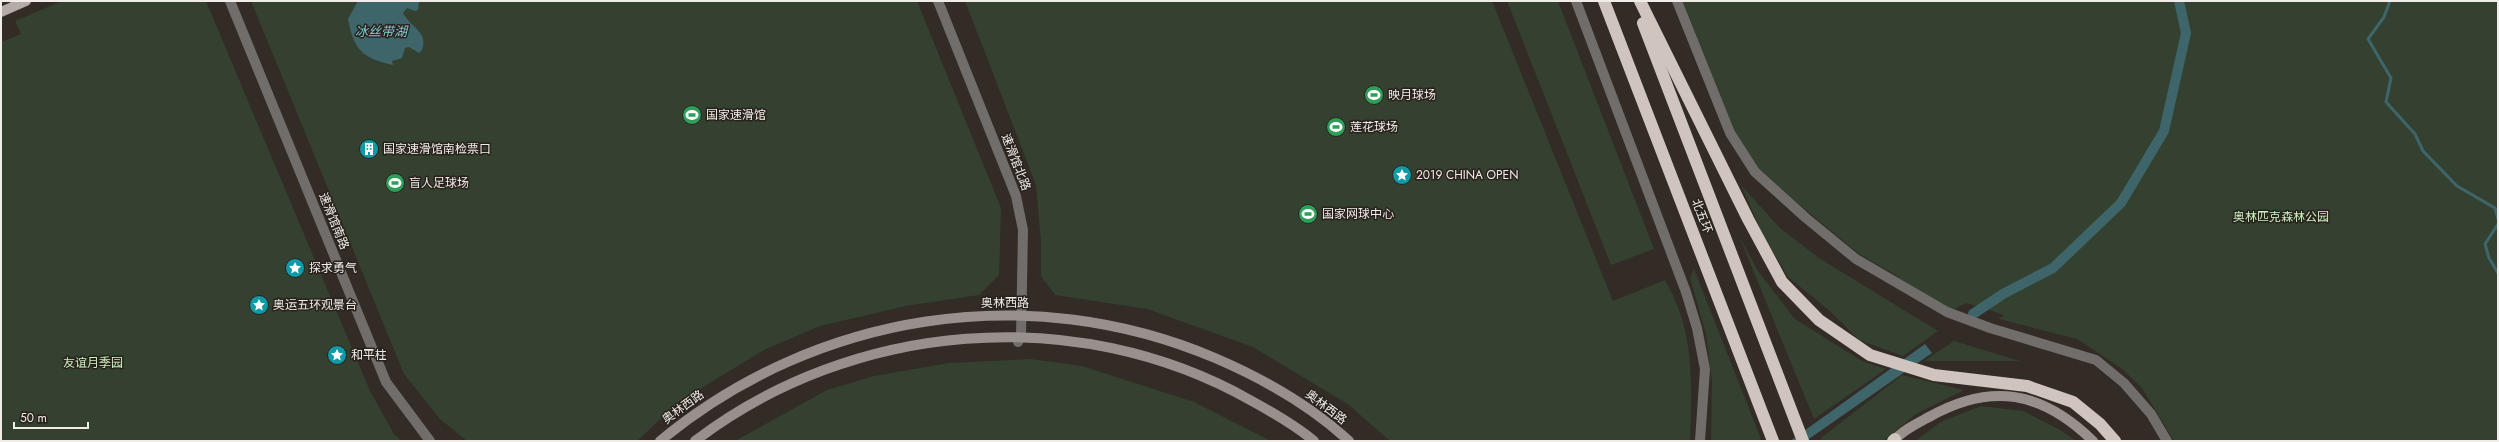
<svg xmlns="http://www.w3.org/2000/svg" width="2499" height="442" viewBox="0 0 2499 442" font-family="Jost,'Noto Sans SC',sans-serif">
  <rect width="100%" height="100%" fill="#332b26"/>
  <g fill="#344030">
    <path d="M62,1H206L370,391L394,434L402,441H1V42L21,34L15,21Z"/>
    <path d="M251,1H917L1001,208L999,275L979,295L906,306L820,326L764,350L680,401L637,441H467L440,419L404,374Z"/>
    <path d="M965,1H1492L1613,301L1665,280C1695,331 1692,383 1690,441H1390L1349,405L1253,347L1147,309L1055,295L1041,276V242L1036,185Z"/>
    <path d="M1507,1H1558L1654,249L1611,265Z"/>
    <path d="M1683,1H2498V441H2174L2142,388L2121,368L2077,339L1999,319L2004,315L1967,303L1952,310L1917,292L1894,274L1859,254L1755,168L1733,129Z"/>
    <path d="M1741,185L1780,228L1819,258L1938,331L1903,356L1859,340L1830,311L1788,277L1762,233Z"/>
    <path d="M1739,236L1758,271L1795,319L1862,361L1886,369L1814,419Z"/>
    <path d="M1694,269L1761,439L1759,441H1711L1712,382L1706,334L1690,278Z"/>
    <path d="M1954,341L2020,361H1924Z"/>
    <path d="M1031,359L1082,366L1194,402L1271,441H735L827,390L874,376L949,363Z"/>
    <path d="M1902,375L1964,390L1916,414L1883,441H1822L1821,438Z"/>
    <path d="M1981,406L2023,411L2062,431L2076,441H1915L1942,421Z"/>
  </g>
  <g fill="#3e666a">
    <path d="M358,1L419,2L418,10L415,11L407,8L403,13C410,27 429,32 422,50L419,53L409,47L405,48L402,58L392,61L393,65C362,58 354,50 348,19Z"/>
    <path d="M1925,344L1932,353L1806,441H1790Z"/>
  </g>
  <g fill="none" stroke-linecap="round" stroke-linejoin="round">
    <g stroke="#3e666a" stroke-width="3">
      <path d="M2390,1L2384,17L2368,39L2391,78L2386,102L2415,134L2423,151L2457,186L2495,208L2498,219"/>
      <path d="M2498,224L2485,244L2489,258L2498,273"/>
    </g>
    <path stroke="#3e666a" stroke-width="10" d="M1973,314L2003,294L2053,268L2121,203L2164,131L2186,33L2179,1"/>
    <g stroke="#716d6a" stroke-width="10">
      <path d="M230,1L386,382L430,441"/>
      <path d="M938,1L1016,196L1023,230L1021,336L1018,342"/>
      <path d="M1576,1L1686,292L1697,328L1705,369L1700,441"/>
      <path d="M1677,1L1730,133L1755,172L1806,218L1856,259L1947,312L1990,328L2096,360L2124,383L2151,414L2167,441"/>
    </g>
    <g stroke="#98908c" stroke-width="10">
      <path d="M660,441C816,312 1029,279 1215,358C1264,379 1310,405 1349,441"/>
      <path d="M695,441C852,321 1076,302 1250,400C1272,412 1295,425 1314,441"/>
      <path d="M1894,441C1901,431 1918,423 1929,417C1991,382 2042,391 2093,441"/>
    </g>
    <path stroke="#b5aca7" stroke-width="10" d="M1,12L26,1"/>
    <g stroke="#d0c5be" stroke-width="12">
      <path d="M1604,1L1773,441"/>
      <path d="M1640,1L1748,219L1782,282L1819,320L1870,355L1934,375L2027,386L2073,402L2100,424L2115,441"/>
      <path d="M1643,23L1803,441"/>
      <path d="M1893,441L1895,439"/>
    </g>
  </g>
  <defs>
    <symbol id="stadium-disc" viewBox="-11 -11 22 22"><circle r="9.5" fill="#2e9e5b" stroke="#29221c"/><path d="M0-5a6.5 5 0 1 0 0 10a6.5 5 0 1 0 0-10ZM-3.5-1.8h7v3.6h-7Z" fill="#fff"/></symbol>
    <symbol id="building-disc" viewBox="-11 -11 22 22"><circle r="9.5" fill="#0f9aa8" stroke="#29221c"/><path d="M-4-6H4V6H1V3H-1V6H-4ZM-2.5-4.3h1.7v1.8h-1.7ZM.8-4.3h1.7v1.8H.8ZM-2.5-1h1.7V.8h-1.7ZM.8-1h1.7V.8H.8Z" fill="#fff"/></symbol>
    <symbol id="sight-disc" viewBox="-11 -11 22 22"><circle r="9.5" fill="#0f9aa8" stroke="#29221c"/><path d="M0-6L1.8-2.2L6-1.7L2.9 1.2L3.7 5.4L0 3.3L-3.7 5.4L-2.9 1.2L-6-1.7L-1.8-2.2Z" fill="#fff"/></symbol>
  </defs>
  <g fill-rule="evenodd">
    <use href="#stadium-disc" x="1363" y="84" width="22" height="22"/>
    <use href="#stadium-disc" x="681" y="104" width="22" height="22"/>
    <use href="#stadium-disc" x="1325" y="116" width="22" height="22"/>
    <use href="#building-disc" x="358" y="138" width="22" height="22"/>
    <use href="#sight-disc" x="1391" y="164" width="22" height="22"/>
    <use href="#stadium-disc" x="384" y="172" width="22" height="22"/>
    <use href="#stadium-disc" x="1297" y="203" width="22" height="22"/>
    <use href="#sight-disc" x="284" y="257" width="22" height="22"/>
    <use href="#sight-disc" x="248" y="294" width="22" height="22"/>
    <use href="#sight-disc" x="326" y="344" width="22" height="22"/>
  </g>
  <g text-anchor="middle" stroke-width="3" stroke-linejoin="round" paint-order="stroke">
    <g font-size="12" fill="#f1ece8" stroke="#29221c" text-anchor="start">
      <text x="1388" y="99">映月球场</text>
      <text x="706" y="119">国家速滑馆</text>
      <text x="1350" y="131">莲花球场</text>
      <text x="383" y="153">国家速滑馆南检票口</text>
      <text x="1416" y="179">2019 CHINA OPEN</text>
      <text x="409" y="187">盲人足球场</text>
      <text x="1322" y="218">国家网球中心</text>
      <text x="309" y="272">探求勇气</text>
      <text x="273" y="309">奥运五环观景台</text>
      <text x="351" y="359">和平柱</text>
    </g>
    <g font-size="12" fill="#f1ece8" stroke="#29221c">
      <text transform="translate(1016 162) rotate(69)" y="4">速滑馆北路</text>
      <text transform="translate(1702 216) rotate(69)" y="4">北五环</text>
      <text transform="translate(334 221) rotate(68)" y="4">速滑馆南路</text>
      <text x="1005" y="307">奥林西路</text>
      <text transform="translate(683 407) rotate(-36)" y="4">奥林西路</text>
      <text transform="translate(1326 407) rotate(37)" y="4">奥林西路</text>
    </g>
    <g font-size="12" fill="#cbf1c0" stroke="#29221c">
      <text x="2281" y="221">奥林匹克森林公园</text>
      <text x="93" y="367">友谊月季园</text>
    </g>
    <g font-size="13" font-style="italic" fill="#81cdd4" stroke="#29221c">
      <text x="381" y="36">冰丝带湖</text>
    </g>
  </g>
  <rect width="2499" height="442" fill="none" stroke="#f1ece8" stroke-width="4"/>
  <path d="M14 422v6h74v-6" fill="none" stroke="#f1ece8" stroke-width="2"/>
  <text x="20" y="422" font-size="12" fill="#f1ece8" stroke="#29221c" stroke-width="3" paint-order="stroke">50 m</text>
</svg>
